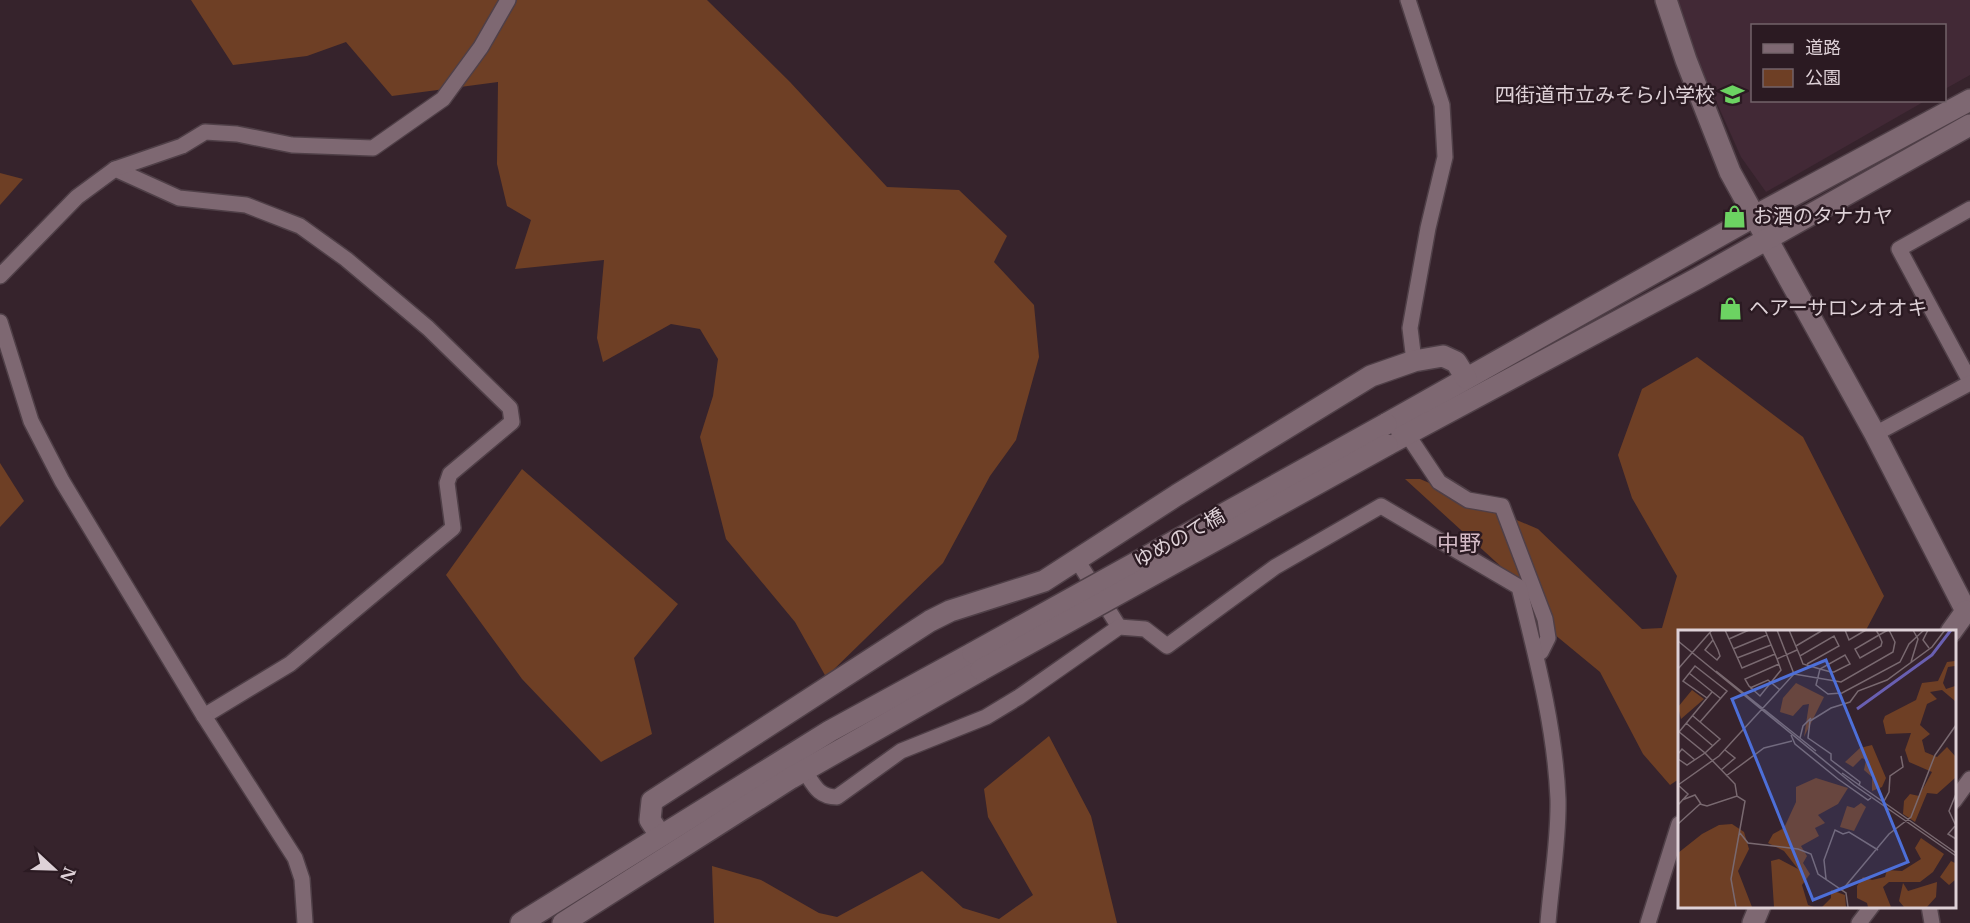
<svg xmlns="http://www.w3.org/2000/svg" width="1970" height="923" viewBox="0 0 1970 923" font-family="'Libre Baskerville','Noto Sans JP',serif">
  <rect width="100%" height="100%" fill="#36232c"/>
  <path fill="#422936" d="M1678,0H1970V75L1945,89L1944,26H1752V100L1925,101L1766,192L1741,157L1696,56Z"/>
  <g fill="#6e3f25">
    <path d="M191,0H707L790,82L887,187L959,190L1007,236L994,262L1034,305L1039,357L1016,440L990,476L943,563L826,677L795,622L726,539L700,437L713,396L718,359L700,329L671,324L603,362L597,338L604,260L515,269L531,220L507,206L497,164L498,82L392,96L346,42L307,56L233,65Z"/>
    <path d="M0,173L23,179L0,205Z"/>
    <path d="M1697,357L1803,437L1884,596L1865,632H1679V779L1670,785L1643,754L1600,672L1554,634L1529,583L1507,572L1405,479H1420L1538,529L1642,629L1662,628L1677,576L1632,498L1618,455L1642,389Z"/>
    <path d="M0,463L24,501L0,527Z"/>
    <path d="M522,469L678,604L634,658L652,734L601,762L522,679L446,575Z"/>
    <path d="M1049,736L1091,816L1117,923H714L712,866L761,880L819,913L837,917L922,871L963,908L999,919L1033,895L988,817L984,789Z"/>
  </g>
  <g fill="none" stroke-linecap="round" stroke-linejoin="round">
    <defs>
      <g id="street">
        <path d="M1408,0L1442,105L1445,157L1428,228L1410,328L1414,361"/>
        <path d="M115,169L179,198L246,205L300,226L346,259L428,328L510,408L512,422L450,474L447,483L453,528L290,664L204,716"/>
        <path d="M1970,209L1899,249L1970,381"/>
        <path d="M0,276L77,197L115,169L182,146L205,132L237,134L292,145L373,148L443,99L481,47L508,0"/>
        <path d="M0,322L31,421L62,481L204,716L295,858L302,879L305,923"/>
        <path d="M1407,434L1439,482L1468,500L1502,506L1545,619L1548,638L1541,652L1536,654"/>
        <path d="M1875,434L1970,383"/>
        <path d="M1077,560L1119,627"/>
        <path d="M804,770C814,785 818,797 837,797L901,751L986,717L1019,697L1119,627L1145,629L1167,646L1275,567L1381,506L1519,587C1536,656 1555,727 1558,799C1559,840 1551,883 1548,923"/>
        <path d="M1954,801L1970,779"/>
        <path d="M1929,906L1932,923"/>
        <path d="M1648,923L1679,824"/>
        <path d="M1859,923L1872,906"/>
      </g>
      <g id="secondary">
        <path d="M1666,0L1686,60L1730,172L1875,434L1966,611"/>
        <path d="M1386,424L1753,217L1970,100"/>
        <path d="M1387,445L1698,278L1970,125"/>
        <path d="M1951,632L1966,611"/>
        <path d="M660,835L650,820L652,801L930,621L950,611L1044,581L1177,495L1371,376L1414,361L1443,356L1456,362L1466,378"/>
        <path d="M521,923L830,731L973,653"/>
        <path d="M563,923L791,778L981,670"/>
        <path d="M1753,923L1760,906"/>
      </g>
    </defs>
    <use href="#street" stroke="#4f3f47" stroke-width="18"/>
    <use href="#secondary" stroke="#4f3f47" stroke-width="24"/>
    <use href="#street" stroke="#7e6872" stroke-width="15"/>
    <use href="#secondary" stroke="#7e6872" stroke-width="21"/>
    <defs>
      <g id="secondary-bridge">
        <path d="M973,653L1386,424"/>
        <path d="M981,670L1387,445"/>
      </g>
    </defs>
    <use href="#secondary-bridge" stroke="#4f3f47" stroke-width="24" stroke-linecap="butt"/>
    <use href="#secondary-bridge" stroke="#7e6872" stroke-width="21"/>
  </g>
  <defs>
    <symbol id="school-bare" viewBox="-9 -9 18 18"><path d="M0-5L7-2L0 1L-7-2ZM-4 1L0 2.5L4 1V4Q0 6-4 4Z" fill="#6cd362" stroke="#2b1a22" stroke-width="2.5" paint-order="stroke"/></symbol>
    <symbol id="shop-bare" viewBox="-9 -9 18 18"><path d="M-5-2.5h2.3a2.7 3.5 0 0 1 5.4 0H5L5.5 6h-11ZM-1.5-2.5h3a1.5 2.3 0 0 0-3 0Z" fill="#6cd362" stroke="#2b1a22" stroke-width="2.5" paint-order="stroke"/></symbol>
  </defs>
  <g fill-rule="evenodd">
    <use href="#school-bare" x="1716" y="78" width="33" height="33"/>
    <use href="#shop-bare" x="1718" y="200" width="33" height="33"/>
    <use href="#shop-bare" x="1714" y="292" width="33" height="33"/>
  </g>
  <g text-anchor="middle" stroke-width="5" stroke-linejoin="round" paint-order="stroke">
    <g font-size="20" fill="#ded1d7" stroke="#2b1a22" text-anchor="start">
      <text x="1715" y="102" text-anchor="end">四街道市立みそら小学校</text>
      <text x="1753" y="223">お酒のタナカヤ</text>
      <text x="1749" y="315">ヘアーサロンオオキ</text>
    </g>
    <g font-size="20" fill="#ded1d7" stroke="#2b1a22">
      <text transform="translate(1179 538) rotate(-29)" y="7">ゆめのて橋</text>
    </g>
    <g font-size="22" fill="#d4bbc6" stroke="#2b1a22">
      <text x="1459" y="551">中野</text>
    </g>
  </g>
  <g transform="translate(1678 630)">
    <rect width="278" height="278" fill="#36232c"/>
    <path d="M277,31V36L270,37L265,53L268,59L277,56V71L264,60L252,62L259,69L249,74L242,95L252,104L244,110L247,122L259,127L269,117L277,126V148L259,164L249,163L237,192L225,184L226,171L232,164L241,166L254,142L231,132L227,120L233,103L208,104L205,91L207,86L238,70L244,53L260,51L269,32ZM118,53L146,67L126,107L131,74L125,75L115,86L102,82L105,68ZM14,60L26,69L3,89L0,77ZM194,115L208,148L204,157L194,161V147L186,140L188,130L184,128L175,137L167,132L182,118ZM138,148L170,158L160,174L140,185L147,193L137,198L141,206L123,216L129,226L125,233L132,244L124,255L130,275L136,277H96L93,231L101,229L120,239L106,221L90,213L95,204L106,198L118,172V157ZM183,173L188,177L176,201L162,197L169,176L176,178ZM54,194L66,202L71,219L60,241L74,277H0V223L24,204L41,195ZM243,208L266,224L255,242L242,252H211L205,257L213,277H190L189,273L179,268V256L185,247L194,250L207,247L209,240L224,241L243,229L237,218ZM273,231L277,233V250L271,255L262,247ZM259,252L258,267L249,277H226L221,271L225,253L230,261ZM153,260L167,265L168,277H144L153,268Z" fill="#6e3f25"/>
    <path fill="none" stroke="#695fb1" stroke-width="3" d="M179,79L254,25L273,0"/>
    <path fill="none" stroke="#796970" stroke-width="1.5" d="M47,0L64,38L97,24M87,0L99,29L103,40L82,66L71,56L67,49L101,34M99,0L116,44M111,0L122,26L156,6L161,16L129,34M167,0L171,10L188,0M198,0L201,5L204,12L203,16L182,28L177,19L201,5L210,0M250,0L245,10L251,18M32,3L35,10L40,20L42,26L39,30L27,20L35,10M51,9L71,0M0,11L176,155L278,226M118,16L145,0M55,19L89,5M122,26L125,34L142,39L153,42H156L172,34L167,25L142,39L138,55L150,64L164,63L222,32L231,14L246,0M59,28L93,15M99,29L119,20M233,32L240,9L235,0M0,39L34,0M38,41L138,121M11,43L42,68M116,44L163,52L215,22L217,12L211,0M72,58L90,50L102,60M15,86L42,109L27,123L57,154L59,166M22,92L49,61L17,36L5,51L29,68M8,93L35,116M0,101L27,123L9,135L0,129M1,102L34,62M113,105L117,114L160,149L190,170L193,168M122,108L125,96L133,88M0,124L4,119L17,130M43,140L57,128L47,120M164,143L278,223M48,146L86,118L114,111M0,155L41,126L116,44M181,156L182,152L153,130V124L130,108L132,91L153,78L172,72L180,61L209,50L254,17L267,0M278,164L271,181L278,196M4,170L17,165L23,174M205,173L211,162L212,146L225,137L223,126M0,175L10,164L0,155M0,194L22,174L29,176L59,166L67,171L53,249L58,277M277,196L270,204L278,209M62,203L70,213L120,219L133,224L140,244L168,263L170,277M148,249L146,230L157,200L165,204L171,202L200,220M165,259L211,204L233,187L257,125L278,95"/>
    <path fill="#4d6fd8" fill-opacity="0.15" stroke="#4d6fd8" stroke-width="3" d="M148,30L230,232L135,270L54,69Z"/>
    <rect width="278" height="278" fill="none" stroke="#ded1d7" stroke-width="3"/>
  </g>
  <rect x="1751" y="24" width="195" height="78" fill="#2b1a22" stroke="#73636a" stroke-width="1.5"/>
  <rect x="1763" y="44" width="30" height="9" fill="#7e6872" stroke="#73636a" stroke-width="1.5"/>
  <text x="1805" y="54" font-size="18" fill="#ded1d7">道路</text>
  <rect x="1763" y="69" width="30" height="18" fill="#6e3f25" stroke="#73636a" stroke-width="1.5"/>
  <text x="1805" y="84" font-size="18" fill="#ded1d7">公園</text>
  <g transform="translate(54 869) rotate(112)" stroke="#2b1a22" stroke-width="4.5" paint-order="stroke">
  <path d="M0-4.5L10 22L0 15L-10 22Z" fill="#ded1d7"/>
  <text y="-9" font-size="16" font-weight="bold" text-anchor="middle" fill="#ded1d7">N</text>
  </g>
</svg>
